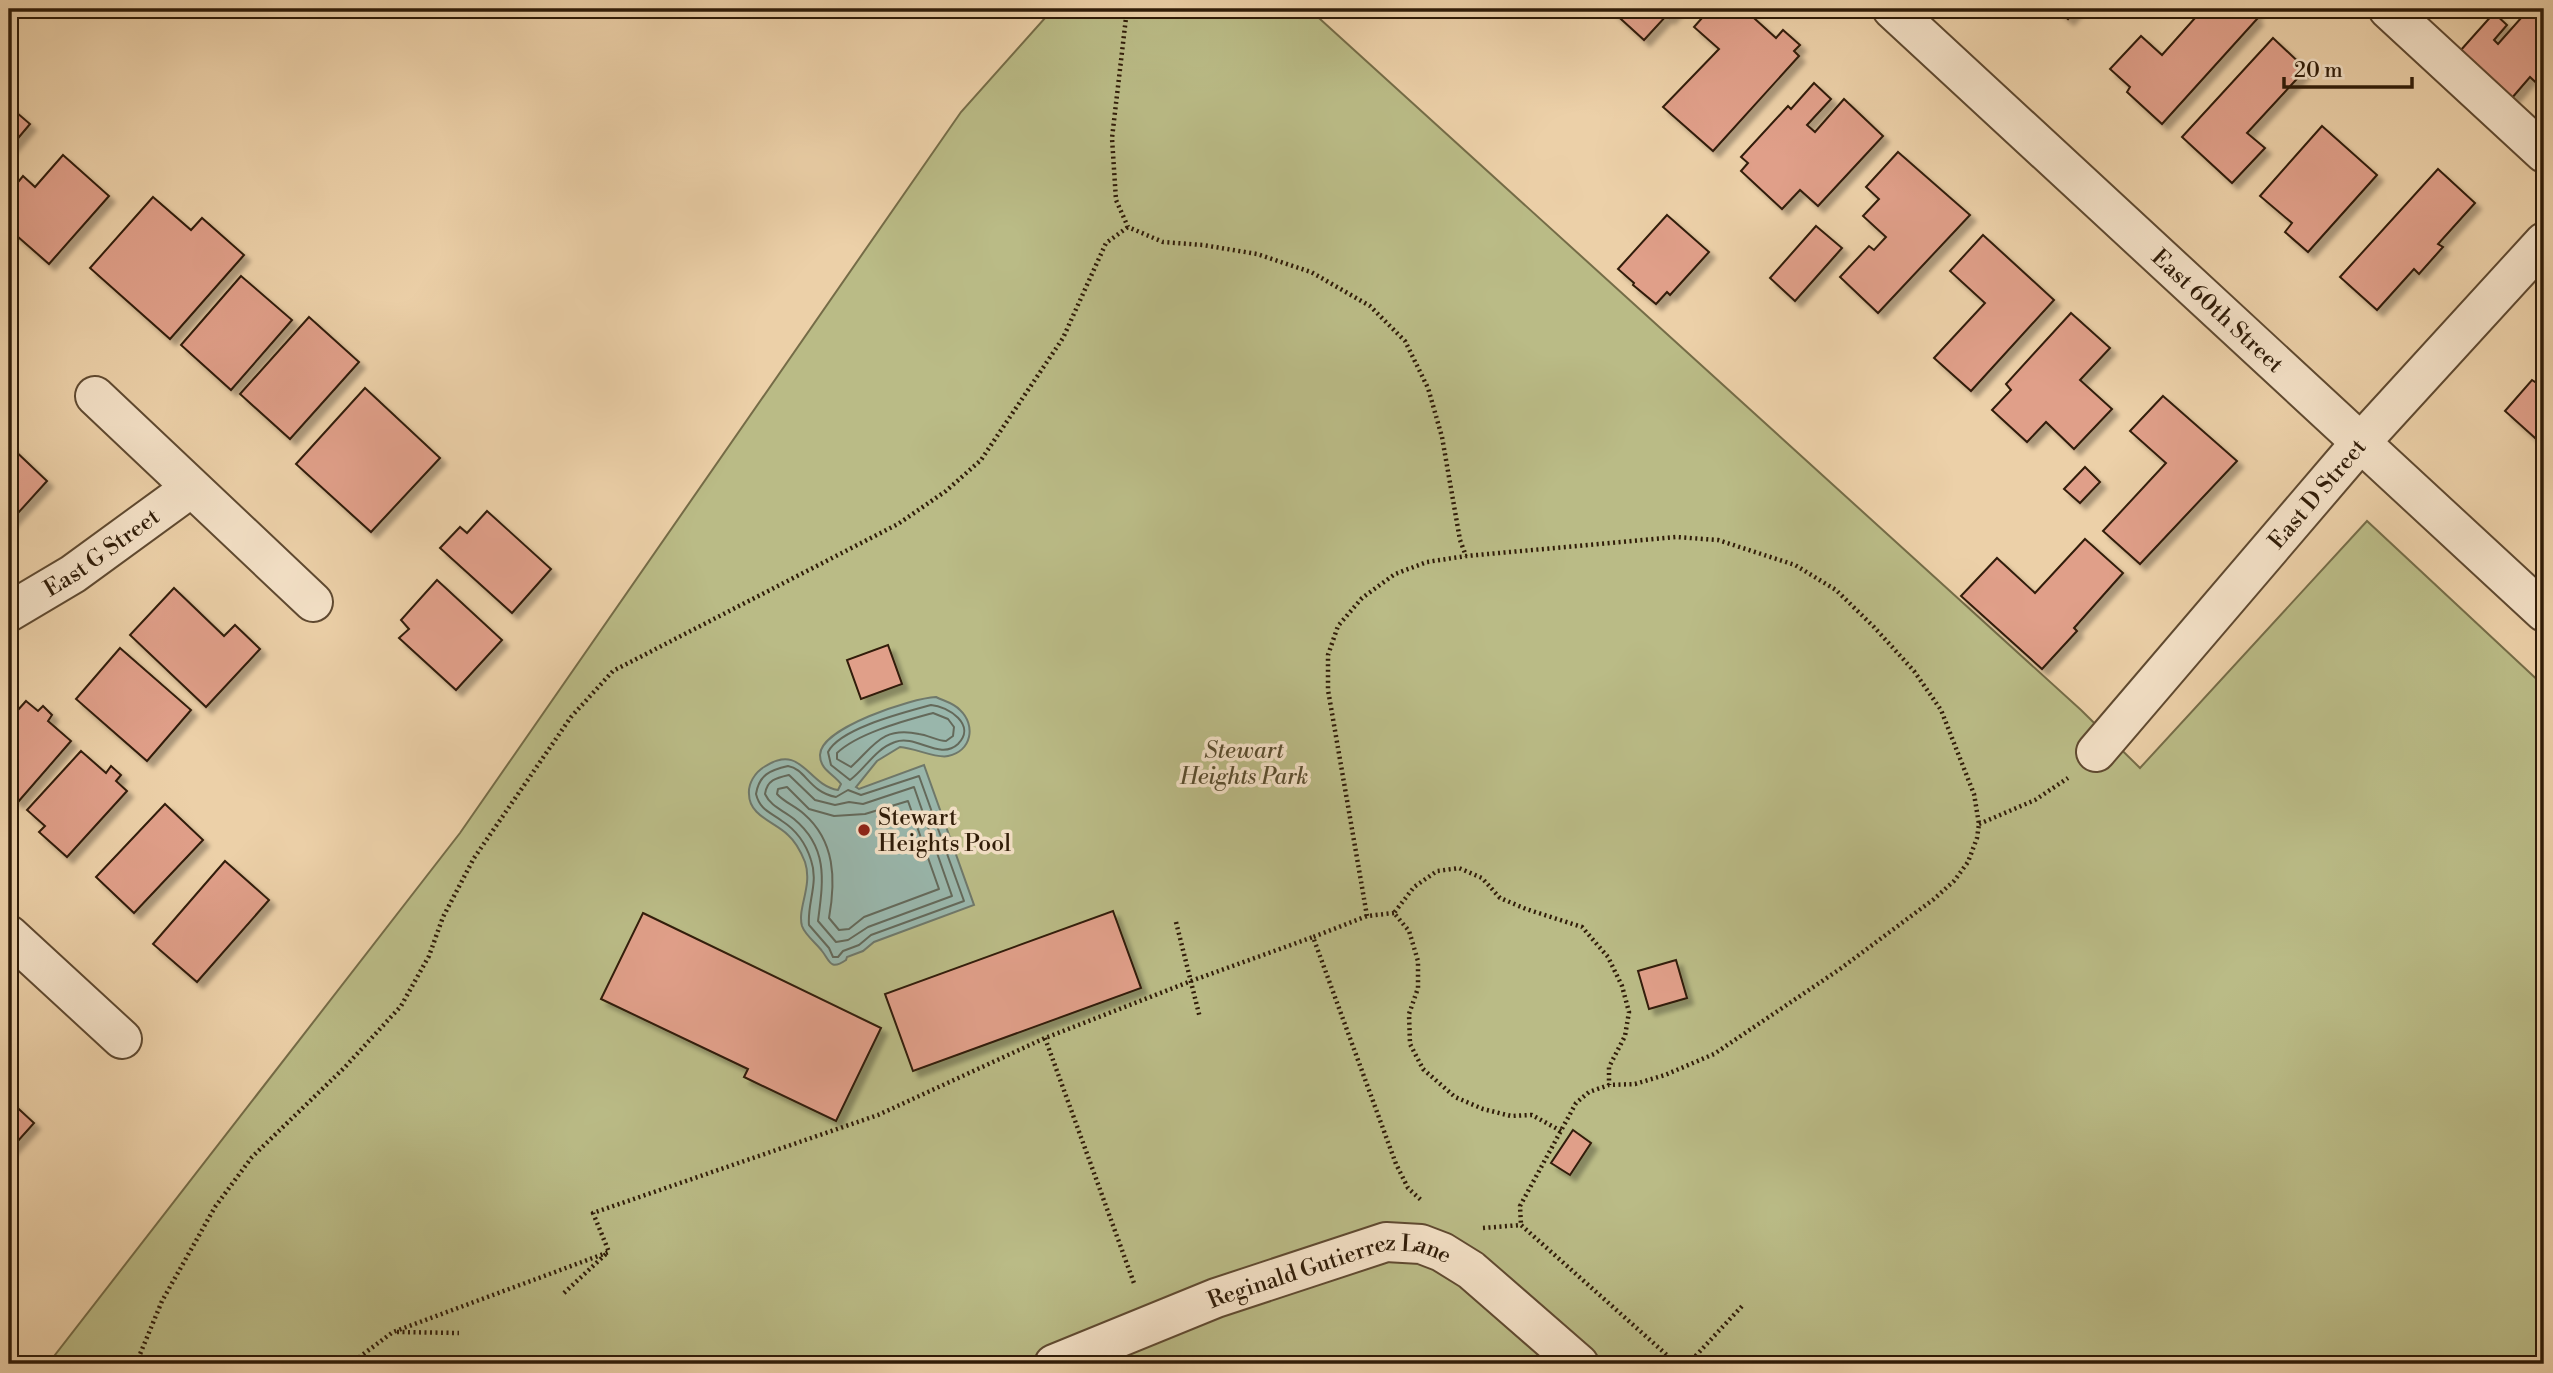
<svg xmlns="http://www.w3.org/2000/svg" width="2553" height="1373" viewBox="0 0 2553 1373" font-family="'Libre Bodoni',serif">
  <defs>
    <filter id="shadow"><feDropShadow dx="6" dy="6" stdDeviation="2" flood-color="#0004"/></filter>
  </defs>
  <rect width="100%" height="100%" fill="#ecd0a8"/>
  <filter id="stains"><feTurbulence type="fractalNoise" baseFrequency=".00286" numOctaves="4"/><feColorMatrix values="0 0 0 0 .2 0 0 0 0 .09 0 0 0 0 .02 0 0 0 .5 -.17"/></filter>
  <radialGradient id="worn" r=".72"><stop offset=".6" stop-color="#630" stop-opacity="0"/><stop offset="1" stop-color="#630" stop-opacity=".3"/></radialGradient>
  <path fill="#babb86" stroke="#756c47" stroke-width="2" d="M1053,9H1309L2081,710L2140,768L2367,521L2544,686V1364H48L460,833L961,112Z"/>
  <path fill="#99b6ab" stroke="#6f786a" stroke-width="2" d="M936,697C944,701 954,703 960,710C976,725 972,751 948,756C937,759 915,748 900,747L877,761L856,787L859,789L924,765L974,905L874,942L863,951L847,957L846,960C830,971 830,961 822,951C817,944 805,935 802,926C797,908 813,886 805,862C801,852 796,842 788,835C775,822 749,816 749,794C748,784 755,772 764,767C802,742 807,785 838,790L841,784C834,774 820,770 820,755C820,728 912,698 936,697Z"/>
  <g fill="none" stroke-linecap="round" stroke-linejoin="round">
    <g stroke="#64695a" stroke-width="2">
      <path d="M931,705C948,706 977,725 958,744C940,761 916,734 895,742C875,749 866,768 850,780L831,765L828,752C840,728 906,712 931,705Z"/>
      <path d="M933,713L948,719L954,727L953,736L946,741C937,741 928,735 919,734C882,726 874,746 851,767L837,759V753C858,733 904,721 933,713Z"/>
      <path d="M788,766C806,769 809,792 836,797L848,790L861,795L919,776L964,901L871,935L859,945L843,951L838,957H833L829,948L809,925C807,903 819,883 811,860C806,844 796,830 782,821C770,812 760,810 756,794C759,775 770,770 788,766Z"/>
      <path d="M789,775L815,800L835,805L849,802L863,804L914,787L952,896L868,927L848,940L836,942L818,921C823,882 829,848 794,819C783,810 771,807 765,794C767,780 776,778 789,775Z"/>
      <path d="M787,787L809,809L834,816L865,814L908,801L939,889L864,917L849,929L839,930L829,918C836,879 835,841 804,814C795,806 784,802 777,794L778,789Z"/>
    </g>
  </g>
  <g fill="#e09f89" stroke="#301c08" stroke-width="2" filter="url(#shadow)">
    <path d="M1677,9L1669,18L1666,16L1644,40L1611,10Z"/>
    <path d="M1710,9H1744L1776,38L1783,30L1800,45L1794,51L1799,56L1713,151L1663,107L1719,49L1694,27Z"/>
    <path d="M2056,9H2077L2068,19Z"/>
    <path d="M2203,9H2259L2253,15L2257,19L2162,124L2127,92L2130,87L2110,69L2141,36L2162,55Z"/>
    <path d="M2529,9H2544V90L2530,77L2505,106L2452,60L2494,13L2507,25L2494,40L2498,44Z"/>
    <path d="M2273,38L2306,69L2247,133L2265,148L2232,183L2182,137Z"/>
    <path d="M1814,83L1831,99L1807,125L1815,132L1844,99L1883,136L1818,206L1800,190L1782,209L1741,171L1748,163L1741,157L1788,106L1791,109Z"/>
    <path d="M9,106L30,124L9,149Z"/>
    <path d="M2322,126L2377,175L2308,252L2285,232L2292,223L2260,196Z"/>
    <path d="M1898,152L1970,215L1878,313L1840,277L1869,246L1874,250L1886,237L1863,216L1879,199L1866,187Z"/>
    <path d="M63,155L109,196L49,264L9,229V193L23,176L35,187Z"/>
    <path d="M2438,169L2475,203L2438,244L2443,247L2419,274L2414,269L2377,310L2340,277Z"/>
    <path d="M153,197L191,230L202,218L244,255L170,339L90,268Z"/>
    <path d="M1667,215L1709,252L1670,295L1667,292L1656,304L1633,285L1634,283L1618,269Z"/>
    <path d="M1816,226L1842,248L1795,301L1770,278Z"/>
    <path d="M1983,235L2054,300L1971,391L1934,358L1985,303L1950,271Z"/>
    <path d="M241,276L292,320L231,390L181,345Z"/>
    <path d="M2071,313L2110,348L2080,380L2112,409L2074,449L2046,422L2027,442L1992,410L2011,390L2006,384Z"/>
    <path d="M309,317L359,362L290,439L240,394Z"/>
    <path d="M2544,372V446L2505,411L2532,380L2535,382Z"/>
    <path d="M365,388L440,458L371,532L296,464Z"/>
    <path d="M2163,396L2237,461L2140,564L2103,531L2166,463L2130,431Z"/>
    <path d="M9,445L47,481L9,523Z"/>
    <path d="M2085,467L2100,482L2080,503L2064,489Z"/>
    <path d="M487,511L551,569L512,613L440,548L460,527L467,533Z"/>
    <path d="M2085,539L2123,573L2074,628L2077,631L2042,669L1961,596L1997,558L2035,593Z"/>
    <path d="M437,580L502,640L456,690L399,638L409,629L401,620Z"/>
    <path d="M174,588L224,636L235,625L260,649L206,707L130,635Z"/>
    <path d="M888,645L902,684L861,699L847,660Z"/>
    <path d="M120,648L191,710L147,761L76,699Z"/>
    <path d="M26,701L38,711L43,706L52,715L48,721L71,741L18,802L9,794V720Z"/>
    <path d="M81,751L106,773L111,766L121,775L116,781L127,791L67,857L39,832L45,826L27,810Z"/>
    <path d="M165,804L203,840L134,913L96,877Z"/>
    <path d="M225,861L269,900L197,982L153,944Z"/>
    <path d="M1113,911L1141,988L913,1071L885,994Z"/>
    <path d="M643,913L881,1028L836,1121L744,1077L748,1069L601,999Z"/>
    <path d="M1676,960L1687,998L1649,1009L1638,971Z"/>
    <path d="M9,1100L34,1123L9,1151Z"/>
    <path d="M1573,1130L1591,1143L1570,1175L1551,1163Z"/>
  </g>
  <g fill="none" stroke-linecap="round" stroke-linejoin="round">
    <defs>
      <g id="minor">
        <path id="s1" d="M1892,9L2544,612"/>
        <path d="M2388,9L2544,153"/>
        <path d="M95,396L313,602"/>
        <path id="s2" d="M9,612L73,574L191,488"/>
        <path id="s3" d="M2096,752L2361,442L2544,242"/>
        <path d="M9,935L122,1039"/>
        <path id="s4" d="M1054,1364L1216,1298L1386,1242L1421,1244L1442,1252L1471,1270L1579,1364"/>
      </g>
    </defs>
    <use href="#minor" stroke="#5f4930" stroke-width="42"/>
    <g stroke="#301c08" stroke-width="4.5" stroke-dasharray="2 3.5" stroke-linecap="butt">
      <path d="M1127,9L1112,138L1116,200L1128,227L1163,242L1203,245L1257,254L1311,272L1370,306L1405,341L1428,388L1442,437L1460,540L1466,556"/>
      <path d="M1979,824L2035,800L2068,778"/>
      <path d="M1394,913L1367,916L1313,937L1396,1164L1408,1188L1422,1201"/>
      <path d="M1367,916L1328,690V655L1338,626L1362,598L1395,574L1427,562L1466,556L1676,537L1718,540L1795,565L1836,590L1874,627L1914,671L1941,710L1974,794L1979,824L1977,838L1968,862L1954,881L1934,899L1840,969L1714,1054L1665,1075L1635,1084L1609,1085L1589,1092L1576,1103L1520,1206L1521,1225"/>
      <path d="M1176,922L1200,1018"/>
      <path d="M1045,1038L1135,1286"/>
      <path d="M1561,1131L1532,1115L1511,1116L1483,1109L1455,1097L1423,1069L1410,1044L1409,1014L1418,988V961L1409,931L1394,913L1414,887L1437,871L1459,868L1482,878L1500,898L1526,909L1582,927L1608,957L1622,986L1629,1012L1625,1036L1609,1067V1085"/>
      <path d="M1483,1228L1521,1225L1677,1364"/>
      <path d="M564,1293L607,1253"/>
      <path d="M397,1332L459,1333"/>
      <path d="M136,1364L162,1301L215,1207L252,1157L345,1067L401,1006L429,956L443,917L474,858L571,717L613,671L898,524L946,491L981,460L1063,338L1106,243L1128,227"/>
      <path d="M350,1364L393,1332L609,1252L593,1213L878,1115L1045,1038L1191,981L1313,937"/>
      <path d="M1688,1364L1744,1304"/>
    </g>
    <use href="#minor" stroke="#f3e0c6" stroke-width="38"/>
  </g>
  <circle fill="#8f2418" stroke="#f3e0c6" stroke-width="2.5" cx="864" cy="830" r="7"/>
  <g text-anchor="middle" stroke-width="7" stroke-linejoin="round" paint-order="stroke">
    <g font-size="23" fill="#301c08" stroke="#f3e0c6">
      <text dy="8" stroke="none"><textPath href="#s1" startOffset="444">East 60th Street</textPath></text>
      <text dy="8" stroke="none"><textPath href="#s3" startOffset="340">East D Street</textPath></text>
      <text dy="8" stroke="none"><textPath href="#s2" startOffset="110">East G Street</textPath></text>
      <text dy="8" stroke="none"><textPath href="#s4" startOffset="294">Reginald Gutierrez Lane</textPath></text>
    </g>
    <g font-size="23" font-style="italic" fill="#594c2e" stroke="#f3e0c6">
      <text x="1244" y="758">Stewart<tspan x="1244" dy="26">Heights Park</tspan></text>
    </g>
    <g font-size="23" fill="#301c08" stroke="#f3e0c6" text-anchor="start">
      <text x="878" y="825">Stewart<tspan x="878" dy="26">Heights Pool</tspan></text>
    </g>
  </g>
  <rect width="2553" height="1373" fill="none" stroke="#ecd0a8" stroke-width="35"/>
  <rect x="10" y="10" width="2532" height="1352" fill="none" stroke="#301c08" stroke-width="3.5"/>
  <rect x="18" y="18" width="2518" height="1338" fill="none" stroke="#301c08" stroke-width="2"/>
  <path d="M2284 77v10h128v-10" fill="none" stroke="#301c08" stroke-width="3.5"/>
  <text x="2294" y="77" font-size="21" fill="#301c08" stroke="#f3e0c6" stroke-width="5" paint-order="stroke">20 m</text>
  <rect width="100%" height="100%" filter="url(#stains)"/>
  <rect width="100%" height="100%" fill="url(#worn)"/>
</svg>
